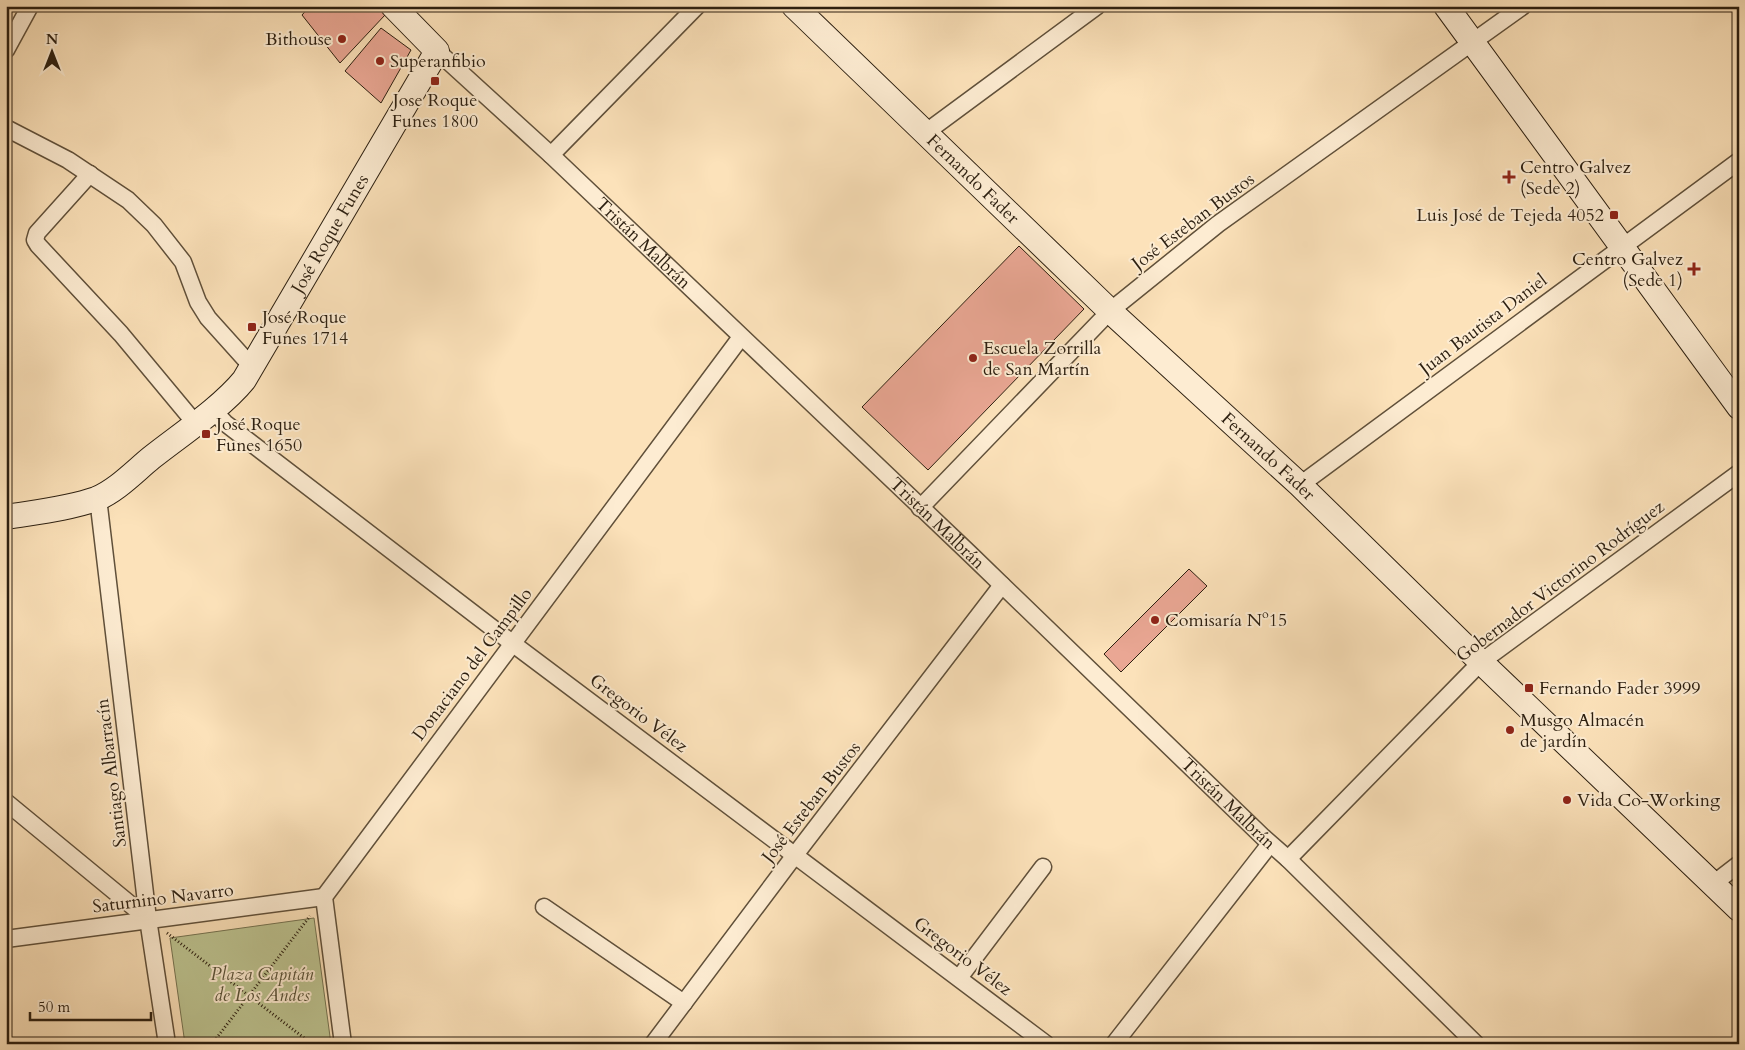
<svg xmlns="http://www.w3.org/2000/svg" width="1745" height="1050" viewBox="0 0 1745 1050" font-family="Cardo,serif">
  <rect width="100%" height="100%" fill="#fce2ba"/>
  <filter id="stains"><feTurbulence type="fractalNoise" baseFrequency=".004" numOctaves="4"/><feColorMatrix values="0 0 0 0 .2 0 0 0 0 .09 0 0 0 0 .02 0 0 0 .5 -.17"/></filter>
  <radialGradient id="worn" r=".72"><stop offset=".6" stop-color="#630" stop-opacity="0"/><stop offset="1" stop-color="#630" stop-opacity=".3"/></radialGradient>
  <path fill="#bdc491" stroke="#747250" d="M314,918L331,1044H185L170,938Z"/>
  <g fill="#eaa794" stroke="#2c1f10">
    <path d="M310,6H376L385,15L340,63L302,15Z"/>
    <path d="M381,28L411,50L381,103L345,71Z"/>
    <path d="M1019,246L1084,309L928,470L862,407Z"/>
    <path d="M1189,569L1207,586L1121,672L1104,654Z"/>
  </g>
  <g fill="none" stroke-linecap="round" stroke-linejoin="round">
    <defs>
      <g id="minor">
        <path d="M6,50L30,6"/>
        <path id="s1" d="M437,51L551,155L969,553L1263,837L1288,859L1476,1044"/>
        <path d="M6,128L68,160L128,200L154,225L183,262L198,302L208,318L252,367"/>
        <path d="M925,133L1097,6"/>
        <path d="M551,155L697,6"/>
        <path d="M90,174L37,233L35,240L38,245L121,334L195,423"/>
        <path d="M212,409L225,423L512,643L1046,1044"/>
        <path d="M1300,485L1739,161"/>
        <path d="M98,498L148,919L167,1044"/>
        <path d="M920,508L1110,311L1218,224L1523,6"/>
        <path d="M6,802L148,919"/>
        <path d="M1288,859L1481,662L1739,473"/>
        <path d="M1713,884L1739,864"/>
        <path d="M544,907L684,1003"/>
        <path d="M6,939L324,897"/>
        <path d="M959,978L1043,867"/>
        <path d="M343,1044L324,897L741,337"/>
        <path d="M653,1044L795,855L1002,585"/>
        <path d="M1114,1044L1270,844"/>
      </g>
      <g id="secondary">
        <path id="s2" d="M794,6L1110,311L1300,485L1481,662L1739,909"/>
        <path d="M1446,6L1739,407"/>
        <path id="s3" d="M6,517C36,512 67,509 96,499C116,491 134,472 151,458C180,435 221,408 244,380L437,51L393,6"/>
      </g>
    </defs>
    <use href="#minor" stroke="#60503a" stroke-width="19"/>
    <use href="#secondary" stroke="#2c1f10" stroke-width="26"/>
    <g stroke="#2c1f10" stroke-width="3" stroke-dasharray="1 2.5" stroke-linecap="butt">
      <path d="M167,933L312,1044"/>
      <path d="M212,1044L310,916"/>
    </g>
    <use href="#minor" stroke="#fdecd2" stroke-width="16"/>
    <use href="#secondary" stroke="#fdecd2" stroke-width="24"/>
  </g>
  <g fill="#8f2418" stroke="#fdecd2" stroke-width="2">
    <circle cx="342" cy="39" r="5"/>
    <circle cx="380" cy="61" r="5"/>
    <rect x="430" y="76" width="10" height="10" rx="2.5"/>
    <path d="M1506.5 169.5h5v5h5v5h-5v5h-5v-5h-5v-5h5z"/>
    <rect x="1609" y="210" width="10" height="10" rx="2.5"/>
    <path d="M1691.5 261.5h5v5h5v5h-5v5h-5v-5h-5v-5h5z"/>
    <rect x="247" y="322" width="10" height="10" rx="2.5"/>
    <circle cx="973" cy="358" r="5"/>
    <rect x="201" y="429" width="10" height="10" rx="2.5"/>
    <circle cx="1155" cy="620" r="5"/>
    <rect x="1524" y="683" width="10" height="10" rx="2.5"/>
    <circle cx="1510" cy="730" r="5"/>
    <circle cx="1567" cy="800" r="5"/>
  </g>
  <g text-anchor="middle" stroke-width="4" stroke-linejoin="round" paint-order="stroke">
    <g font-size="18" fill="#2c1f10" stroke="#fdecd2" text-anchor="start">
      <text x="332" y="45" text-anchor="end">Bithouse</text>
      <text x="390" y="67">Superanfibio</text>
      <text x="435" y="106" text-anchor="middle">Jose Roque<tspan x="435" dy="21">Funes 1800</tspan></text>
      <text x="1520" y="173">Centro Galvez<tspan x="1520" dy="21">(Sede 2)</tspan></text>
      <text x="1604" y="221" text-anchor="end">Luis José de Tejeda 4052</text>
      <text x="1683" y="265" text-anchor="end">Centro Galvez<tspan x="1683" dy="21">(Sede 1)</tspan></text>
      <text x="262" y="323">José Roque<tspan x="262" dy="21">Funes 1714</tspan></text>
      <text x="983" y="354">Escuela Zorrilla<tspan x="983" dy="21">de San Martín</tspan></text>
      <text x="216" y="430">José Roque<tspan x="216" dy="21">Funes 1650</tspan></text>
      <text x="1165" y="626">Comisaría Nº15</text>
      <text x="1539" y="694">Fernando Fader 3999</text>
      <text x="1520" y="726">Musgo Almacén<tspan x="1520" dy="21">de jardín</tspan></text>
      <text x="1577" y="806">Vida Co-Working</text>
    </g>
    <g font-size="18" fill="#2c1f10" stroke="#fdecd2">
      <text dy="6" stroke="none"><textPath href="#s2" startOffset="249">Fernando Fader</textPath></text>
      <text transform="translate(1193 221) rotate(-37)" y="6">José Esteban Bustos</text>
      <text dy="6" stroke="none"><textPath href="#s3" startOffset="452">José Roque Funes</textPath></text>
      <text dy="6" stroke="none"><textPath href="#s1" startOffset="282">Tristán Malbrán</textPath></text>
      <text transform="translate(1483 324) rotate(-37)" y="6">Juan Bautista Daniel</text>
      <text dy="6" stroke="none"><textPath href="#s2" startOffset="654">Fernando Fader</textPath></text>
      <text dy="6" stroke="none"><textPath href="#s1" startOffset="688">Tristán Malbrán</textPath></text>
      <text transform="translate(1560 581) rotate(-37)" y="6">Gobernador Victorino Rodríguez</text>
      <text transform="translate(472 664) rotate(-53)" y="6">Donaciano del Campillo</text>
      <text transform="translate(639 713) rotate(37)" y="6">Gregorio Vélez</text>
      <text transform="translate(111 773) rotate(-97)" y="6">Santiago Albarracín</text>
      <text transform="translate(811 802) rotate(-52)" y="6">José Esteban Bustos</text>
      <text dy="6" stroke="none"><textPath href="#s1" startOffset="1092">Tristán Malbrán</textPath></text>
      <text transform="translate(163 898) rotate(-7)" y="6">Saturnino Navarro</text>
      <text transform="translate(963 956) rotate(37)" y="6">Gregorio Vélez</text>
    </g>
    <g font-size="18" font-style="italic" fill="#585137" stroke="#fdecd2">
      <text x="262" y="980">Plaza Capitán<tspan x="262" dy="21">de Los Andes</tspan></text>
    </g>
  </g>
  <rect width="1745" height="1050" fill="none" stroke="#fce2ba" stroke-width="25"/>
  <rect x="8" y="8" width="1730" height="1035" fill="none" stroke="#2c1f10" stroke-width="2.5"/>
  <rect x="12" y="12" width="1720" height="1025" fill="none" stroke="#2c1f10"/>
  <g transform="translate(52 52)" stroke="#fdecd2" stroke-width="4" paint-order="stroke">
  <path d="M0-4L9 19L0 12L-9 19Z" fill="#2c1f10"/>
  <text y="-8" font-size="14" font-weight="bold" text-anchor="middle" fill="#2c1f10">N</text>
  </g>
  <path d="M30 1012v8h121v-8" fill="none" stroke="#2c1f10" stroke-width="2.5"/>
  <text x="38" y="1012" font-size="15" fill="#2c1f10" stroke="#fdecd2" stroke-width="4" paint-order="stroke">50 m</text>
  <rect width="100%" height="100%" filter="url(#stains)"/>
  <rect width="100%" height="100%" fill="url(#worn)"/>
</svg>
